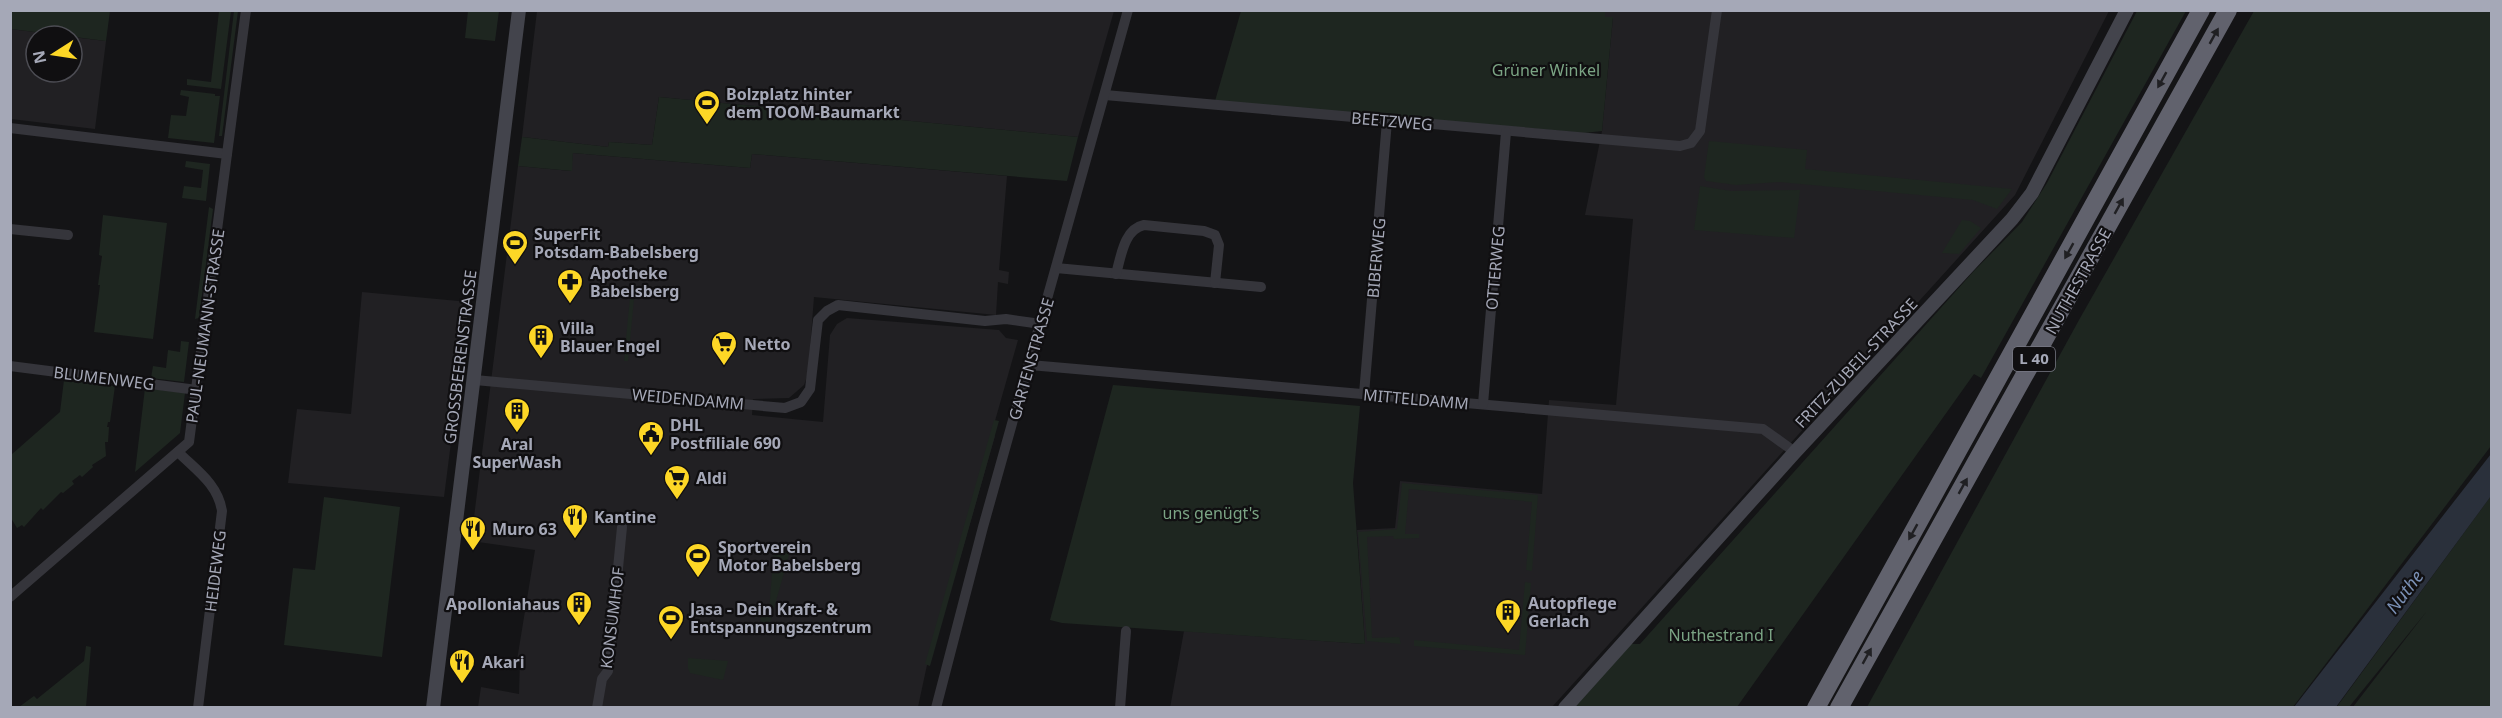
<svg xmlns="http://www.w3.org/2000/svg" width="2502" height="718" viewBox="0 0 2502 718" font-family="'Noto Sans',sans-serif">
  <rect width="100%" height="100%" fill="#141416"/>
  <g fill="#212023">
    <path d="M537,11H1114L1078,137L659,97L652,145L609,142L608,147L522,137Z"/>
    <path d="M1605,11H2109L2015,195L1552,707L1170,708L1184,631L1365,644L1357,530L1395,528L1400,481L1542,494L1549,400L1616,405L1633,219L1585,215L1602,131L1613,17H1604Z"/>
    <path d="M10,29L68,36H36V72H72V37L106,41L95,129L11,119Z"/>
    <path d="M573,153L750,168L752,154L1007,176L999,270L1009,272L1008,284L998,282L996,315L814,297L808,374L804,385L789,398L753,399L752,415L823,422L830,335L837,324L847,318L999,330L1006,338L1018,340L991,435L995,436L959,562H956L927,665L918,707H478L481,687L519,694L520,660H517L535,550L471,541L518,166L571,171Z"/>
    <path d="M362,292L469,302L444,497L288,483L297,409L351,414Z"/>
  </g>
  <g fill="#1e2620">
    <path d="M1605,10V17H1613L1602,131L1584,133L1215,101L1241,11Z"/>
    <path d="M10,11H110L106,41L11,29Z"/>
    <path d="M215,11H231L221,89L187,85V79L211,82L219,11Z"/>
    <path d="M234,11H238L222,136H219Z"/>
    <path d="M468,11H499L495,41L465,38Z"/>
    <path d="M2137,11H2186L1981,378L1974,374L1737,707L1573,708L1631,644H1640L1973,272L2022,222L2047,183Z"/>
    <path d="M2254,11H2491V446L2293,707H1867L2079,320Z"/>
    <path d="M181,90L215,94V96H220L214,143L168,138L171,115L186,116L189,97L180,95Z"/>
    <path d="M659,97L1078,137L1067,181L752,154L750,168L573,153L572,171L518,166L522,137L608,147L609,142L652,145Z"/>
    <path d="M1709,141L1807,150L1805,169L2012,189L1997,209L1973,200L1779,182L1736,185L1706,181L1704,177Z"/>
    <path d="M186,161L210,164L206,201L182,198L184,186L201,188L203,170L185,167Z"/>
    <path d="M1700,186L1731,191L1800,190L1794,238L1694,230Z"/>
    <path d="M209,207L213,209L199,318L195,319Z"/>
    <path d="M103,215L167,223L153,339L94,332L100,285H98L102,256L99,255Z"/>
    <path d="M1962,220L1970,221L1981,228L1959,254L1942,253Z"/>
    <path d="M631,286L637,288L642,294L641,299H634L628,361H624Z"/>
    <path d="M181,341L189,342L184,382L151,378L153,366L166,368L168,350L180,352Z"/>
    <path d="M64,380L115,386L110,422H108L107,427H109L108,442H105L106,456L92,465L93,467L82,477L80,475L72,481L74,484L63,493L61,492L43,510L41,508L24,527L22,525L17,528L11,518V455L60,412Z"/>
    <path d="M1113,385L1360,406L1353,483L1365,644L1062,623L1050,620Z"/>
    <path d="M145,388L185,393L180,433L135,472Z"/>
    <path d="M994,420L999,421L930,666L925,664Z"/>
    <path d="M1402,483L1538,495L1532,571L1526,570L1532,502L1409,489L1405,534H1419V538L1394,539L1393,536L1367,537L1372,638L1399,637L1401,644L1367,641L1358,532L1397,529Z"/>
    <path d="M2491,496V707H2353L2427,611L2349,707L2336,708Z"/>
    <path d="M324,497L400,507L382,657L284,645L293,568L315,570Z"/>
    <path d="M774,547L791,548L769,626L760,625L761,612H769Z"/>
    <path d="M1525,582L1531,583L1525,655L1414,646V640L1519,650Z"/>
    <path d="M86,646L91,647L86,707H19L34,696L37,699L84,661Z"/>
    <path d="M688,658L728,661L723,680L690,673L688,668Z"/>
  </g>
  <path fill="#2a303b" d="M2491,454V496L2336,707H2294Z"/>
  <g fill="none" stroke-linecap="round" stroke-linejoin="round">
    <g stroke="#35353b" stroke-width="10">
      <path d="M1105,95L1680,146L1691,143L1700,131L1717,10"/>
      <path d="M10,128L227,154"/>
      <path d="M10,229L68,235"/>
      <path d="M1056,268L1261,287"/>
      <path d="M1116,274C1121,257 1124,229 1144,225L1204,231L1215,235L1219,245L1215,283"/>
      <path d="M1030,365L1763,429L1795,452"/>
      <path d="M10,366L197,390"/>
      <path d="M475,380L785,408L801,402L810,389L818,320L827,311L838,305L985,321L1006,319L1041,324"/>
      <path d="M1364,394L1387,121"/>
      <path d="M1483,404L1506,132"/>
      <path d="M178,452C196,470 218,484 222,511L198,708"/>
      <path d="M10,597L189,442L246,10"/>
      <path d="M597,708L602,679L608,671L622,527"/>
      <path d="M936,708L983,527L1128,10"/>
      <path d="M1120,708L1126,631"/>
    </g>
    <g stroke="#43444c" stroke-width="14">
      <path d="M433,708L519,10"/>
      <path d="M1565,708L1795,452L2012,219L2032,193L2127,10"/>
    </g>
    <g stroke="#61626d" stroke-width="18">
      <path d="M1816,708L2201,10"/>
      <path d="M1839,708L2228,10"/>
    </g>
  </g>
  <defs><path id="oneway-solid" d="M-6-.8H1V-3.2L6.5 0L1 3.2V.8H-6Z" transform="scale(1.5)"/></defs>
  <g fill="#202023">
    <use href="#oneway-solid" transform="translate(2214 36) rotate(-61)"/>
    <use href="#oneway-solid" transform="translate(2162 80) rotate(119)"/>
    <use href="#oneway-solid" transform="translate(2119 206) rotate(-61)"/>
    <use href="#oneway-solid" transform="translate(2069 251) rotate(119)"/>
    <use href="#oneway-solid" transform="translate(1963 486) rotate(-61)"/>
    <use href="#oneway-solid" transform="translate(1913 532) rotate(119)"/>
    <use href="#oneway-solid" transform="translate(1867 656) rotate(-61)"/>
  </g>
  <defs>
    <symbol id="stadium-pin" viewBox="-11 -11 22 30"><path d="M0 17L-7.5 6A9.5 9.5 0 1 1 7.5 6Z" fill="#fdd726" stroke="#100f11"/><path d="M0-5a6.5 5 0 1 0 0 10a6.5 5 0 1 0 0-10ZM-3.5-1.8h7v3.6h-7Z" fill="#111"/></symbol>
    <symbol id="pharmacy-pin" viewBox="-11 -11 22 30"><path d="M0 17L-7.5 6A9.5 9.5 0 1 1 7.5 6Z" fill="#fdd726" stroke="#100f11"/><path d="M-2-6h4v4h4v4h-4v4h-4v-4h-4v-4h4Z" fill="#111"/></symbol>
    <symbol id="building-pin" viewBox="-11 -11 22 30"><path d="M0 17L-7.5 6A9.5 9.5 0 1 1 7.5 6Z" fill="#fdd726" stroke="#100f11"/><path d="M-4-6H4V6H1V3H-1V6H-4ZM-2.5-4.3h1.7v1.8h-1.7ZM.8-4.3h1.7v1.8H.8ZM-2.5-1h1.7V.8h-1.7ZM.8-1h1.7V.8H.8Z" fill="#111"/></symbol>
    <symbol id="supermarket-pin" viewBox="-11 -11 22 30"><path d="M0 17L-7.5 6A9.5 9.5 0 1 1 7.5 6Z" fill="#fdd726" stroke="#100f11"/><path d="M-6-5.5h2.5l.6 2H6L4.5 2H-2.5L-4.4-4H-6ZM-1.5 3.2a1.3 1.3 0 1 0 .1 0ZM3 3.2a1.3 1.3 0 1 0 .1 0Z" fill="#111"/></symbol>
    <symbol id="civic-pin" viewBox="-11 -11 22 30"><path d="M0 17L-7.5 6A9.5 9.5 0 1 1 7.5 6Z" fill="#fdd726" stroke="#100f11"/><path d="M-.6-6.5H3V-4.5H.6V-3L4-1V1h2V6H-6V1h2V-1L-.6-3ZM-1.2 2.5V6h2.4V2.5Z" fill="#111"/></symbol>
    <symbol id="restaurant-pin" viewBox="-11 -11 22 30"><path d="M0 17L-7.5 6A9.5 9.5 0 1 1 7.5 6Z" fill="#fdd726" stroke="#100f11"/><path d="M-5-6h1v4h1v-4h1v4h1v-4h1v5L-1.5 .5V6h-2V.5L-5-1ZM5-6V6H3V1.5H1.5Q1.5-4 5-6Z" fill="#111"/></symbol>
  </defs>
  <g fill-rule="evenodd">
    <use href="#stadium-pin" x="692" y="88" width="30" height="40"/>
    <use href="#stadium-pin" x="500" y="228" width="30" height="40"/>
    <use href="#pharmacy-pin" x="555" y="267" width="30" height="40"/>
    <use href="#building-pin" x="526" y="322" width="30" height="40"/>
    <use href="#supermarket-pin" x="709" y="329" width="30" height="40"/>
    <use href="#building-pin" x="502" y="396" width="30" height="40"/>
    <use href="#civic-pin" x="636" y="419" width="30" height="40"/>
    <use href="#supermarket-pin" x="662" y="463" width="30" height="40"/>
    <use href="#restaurant-pin" x="560" y="502" width="30" height="40"/>
    <use href="#restaurant-pin" x="458" y="514" width="30" height="40"/>
    <use href="#stadium-pin" x="683" y="541" width="30" height="40"/>
    <use href="#building-pin" x="564" y="589" width="30" height="40"/>
    <use href="#building-pin" x="1493" y="597" width="30" height="40"/>
    <use href="#stadium-pin" x="656" y="603" width="30" height="40"/>
    <use href="#restaurant-pin" x="447" y="647" width="30" height="40"/>
  </g>
  <g text-anchor="middle" stroke-width="4.5" stroke-linejoin="round" paint-order="stroke">
    <rect fill="#100f11" stroke="#787a85" stroke-width="1.5" x="2013" y="347" width="42" height="24" rx="4.5"/>
    <g font-size="15" font-weight="bold" fill="#a5a8b7">
      <text x="2034" y="364">L 40</text>
    </g>
    <g font-size="16" fill="#7ba484" stroke="#100f11">
      <text x="1546" y="76">Grüner Winkel</text>
      <text x="1211" y="519">uns genügt's</text>
      <text x="1721" y="641">Nuthestrand I</text>
    </g>
    <g font-size="16" font-weight="bold" fill="#a5a8b7" stroke="#100f11" text-anchor="start">
      <text x="726" y="100">Bolzplatz hinter<tspan x="726" dy="18">dem TOOM-Baumarkt</tspan></text>
      <text x="534" y="240">SuperFit<tspan x="534" dy="18">Potsdam-Babelsberg</tspan></text>
      <text x="590" y="279">Apotheke<tspan x="590" dy="18">Babelsberg</tspan></text>
      <text x="560" y="334">Villa<tspan x="560" dy="18">Blauer Engel</tspan></text>
      <text x="744" y="350">Netto</text>
      <text x="670" y="431">DHL<tspan x="670" dy="18">Postfiliale 690</tspan></text>
      <text x="517" y="450" text-anchor="middle">Aral<tspan x="517" dy="18">SuperWash</tspan></text>
      <text x="696" y="484">Aldi</text>
      <text x="594" y="523">Kantine</text>
      <text x="492" y="535">Muro 63</text>
      <text x="718" y="553">Sportverein<tspan x="718" dy="18">Motor Babelsberg</tspan></text>
      <text x="1528" y="609">Autopflege<tspan x="1528" dy="18">Gerlach</tspan></text>
      <text x="560" y="610" text-anchor="end">Apolloniahaus</text>
      <text x="690" y="615">Jasa - Dein Kraft- &amp;<tspan x="690" dy="18">Entspannungszentrum</tspan></text>
      <text x="482" y="668">Akari</text>
    </g>
    <g font-size="16" fill="#a5a8b7" stroke="#100f11">
      <text transform="translate(1392 121) rotate(5)" y="6">BEETZWEG</text>
      <text transform="translate(1376 258) rotate(-85)" y="6">BIBERWEG</text>
      <text transform="translate(1495 268) rotate(-85)" y="6">OTTERWEG</text>
      <text transform="translate(2078 281) rotate(-61)" y="6">NUTHESTRASSE</text>
      <text transform="translate(205 326) rotate(-82)" y="6">PAUL-NEUMANN-STRASSE</text>
      <text transform="translate(460 357) rotate(-83)" y="6">GROSSBEERENSTRASSE</text>
      <text transform="translate(1031 359) rotate(-74)" y="6">GARTENSTRASSE</text>
      <text transform="translate(1856 363) rotate(-47)" y="6">FRITZ-ZUBEIL-STRASSE</text>
      <text transform="translate(104 378) rotate(7)" y="6">BLUMENWEG</text>
      <text transform="translate(688 399) rotate(5)" y="6">WEIDENDAMM</text>
      <text transform="translate(1416 399) rotate(5)" y="6">MITTELDAMM</text>
      <text transform="translate(215 571) rotate(-83)" y="6">HEIDEWEG</text>
      <text transform="translate(612 618) rotate(-83)" y="6">KONSUMHOF</text>
    </g>
    <g font-size="18" font-style="italic" fill="#7a90b5" stroke="#100f11">
      <text transform="translate(2405 592) rotate(-53)" y="6">Nuthe</text>
    </g>
  </g>
  <rect width="2502" height="718" fill="none" stroke="#a5a8b7" stroke-width="24"/>
  <g transform="translate(54 54) rotate(258)"><circle r="28" fill="#100f11" stroke="#4c4c53" stroke-width="1.5"/>
  <path d="M0-4.5L10 22L0 15L-10 22Z" fill="#fdd726"/>
  <text y="-9" font-size="16" font-weight="bold" text-anchor="middle" fill="#a5a8b7">N</text>
  </g>
</svg>
